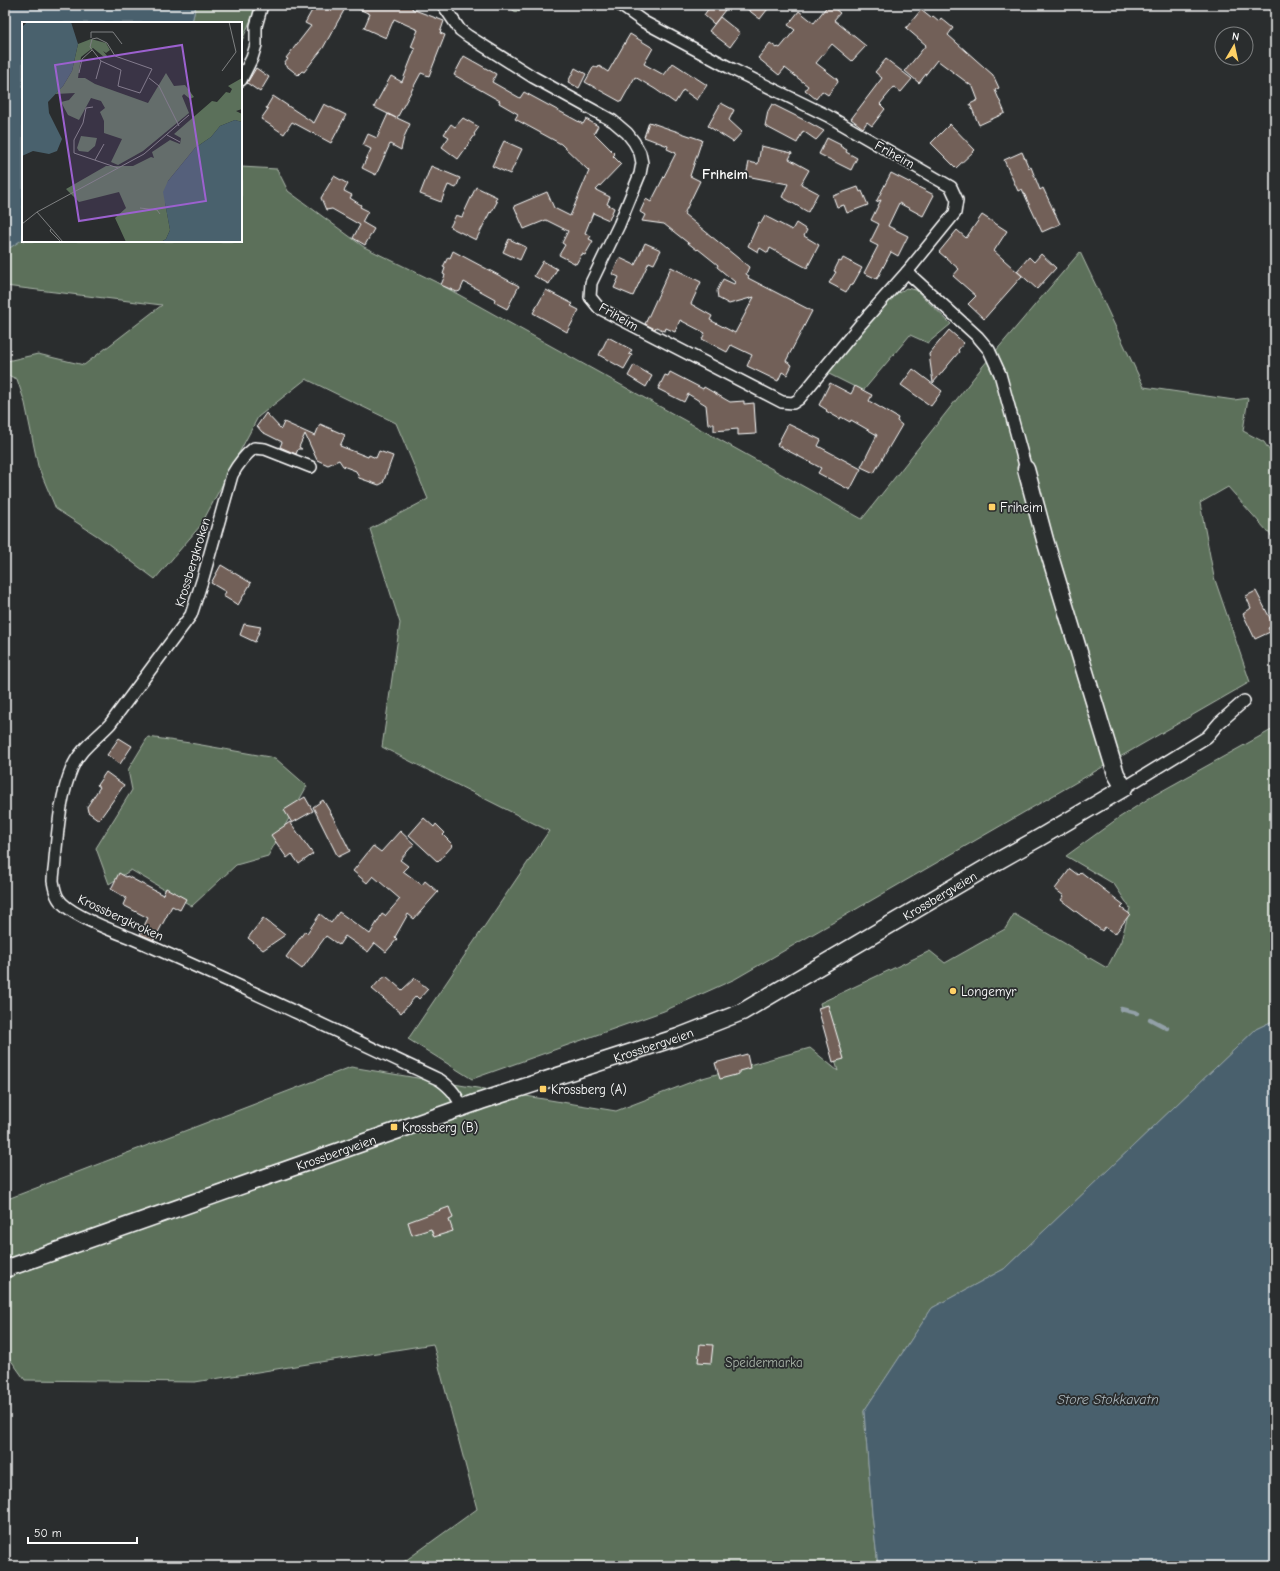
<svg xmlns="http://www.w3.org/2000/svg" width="1280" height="1571" viewBox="0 0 1280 1571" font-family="'Comic Neue',sans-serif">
  <rect width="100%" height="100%" fill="#2a2d2e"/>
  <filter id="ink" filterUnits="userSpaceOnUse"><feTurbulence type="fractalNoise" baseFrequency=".025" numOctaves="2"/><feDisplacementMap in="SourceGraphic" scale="8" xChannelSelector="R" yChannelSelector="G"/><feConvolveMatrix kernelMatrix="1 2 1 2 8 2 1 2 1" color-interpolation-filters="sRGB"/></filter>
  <g filter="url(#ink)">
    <g fill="#5b705a" stroke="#adb8ac">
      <path d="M196,5H257L241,43V23H191L193,18Z"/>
      <path d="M505,5H529L516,12Z"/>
      <path d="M241,167L277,169L288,191L364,247L436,282L862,519L983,366L1080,252L1144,387L1234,400L1248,398L1243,431L1264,442L1275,459V540L1228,487L1200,503L1214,577L1250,682L735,979L664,1011L472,1079L408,1039L549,831L382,747L400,623L370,529L428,499L396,423L306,379L258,417L201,525L155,579L99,537L56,509L38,466L25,403L17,379L5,374L7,361L38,354L84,365L162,305L5,286V251L23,239V241H241Z"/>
      <path d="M906,288L916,290L951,324L928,343L910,335L863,391L827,373L896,290L899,293Z"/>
      <path d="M1275,728V1020L1256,1029L1004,1269L932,1308L864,1411L872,1514L878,1566H398L477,1509L433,1344L195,1382L25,1380L5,1352V1200L351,1067L616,1111L699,1079L810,1048L838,1071L820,1003L930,951L945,963L1005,929L1014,914L1107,968L1121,941L1130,908L1114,884L1066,856L1117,819L1151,797Z"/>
      <path d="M148,737L190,743L275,758L307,786L268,856L236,865L192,906L131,870L109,884L96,848L132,790L128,770Z"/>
    </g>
    <g fill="#49616d" stroke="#92a0a7">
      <path d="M5,5H196L193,18L191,23H23V239L5,251Z"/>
      <path d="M1275,1020V1566H878L872,1514L864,1411L932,1308L1004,1269L1256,1029Z"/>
    </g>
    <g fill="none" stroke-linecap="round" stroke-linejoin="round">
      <g stroke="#92a0a7" stroke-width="4.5">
        <path d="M1121,1009L1137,1013"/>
        <path d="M1150,1019L1167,1028"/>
      </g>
    </g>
    <g fill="#726159" stroke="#fff">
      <path d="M315,5H347L323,48L304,72L302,71L298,75L284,64L288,59L286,58L311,26L305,23Z"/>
      <path d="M350,5H413L412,9L444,21L440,33L445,35L429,76L421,73L397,118L410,124L404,137L401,150L390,144L376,175L362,168L371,149L363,145L368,134L377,138L388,114L396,118L374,107L391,76L402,82L415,49L411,47L418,30L394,19L386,38L364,28L370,14Z"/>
      <path d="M711,5H729L714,24L704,15Z"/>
      <path d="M742,5H771L760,19Z"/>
      <path d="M828,5H830L840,13L834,20L866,46L852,61L832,44L816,63L837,79L838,82L828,95L822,91L816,99L805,90L808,86L785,68L779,75L758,58L770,43L777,48L778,47L780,48L794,31L795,30L788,25L799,11L814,23Z"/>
      <path d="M921,10L931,18L933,16L939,21L941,18L953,28L948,35L993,75L999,88L995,90L1005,113L979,125L970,104L978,100L973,87L937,60L919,83L905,71L926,45L906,28Z"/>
      <path d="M720,17L740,33L730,47L709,31Z"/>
      <path d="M630,34L653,48L644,64L664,75L673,63L707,85L697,100L683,90L675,103L655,89L635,77L621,102L585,82L594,66L598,68L599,66L608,72Z"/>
      <path d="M464,56L496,74L492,82L520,98L524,92L583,124L586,119L598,126L594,133L615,154L613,156L621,164L596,190L610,197L607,204L614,208L609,220L593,213L585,233L591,236L589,239L593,241L585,255L582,254L576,264L559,255L565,245L562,243L568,231L546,220L524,229L514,206L547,192L554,208L570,216L589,171L561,144L515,119L518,114L499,103L500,101L454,75Z"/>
      <path d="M886,59L912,79L901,92L894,87L880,104L885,109L872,126L867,122L863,128L851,119L882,78L875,72Z"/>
      <path d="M256,68L269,77L260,92L247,83Z"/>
      <path d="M575,68L586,74L579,88L568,82Z"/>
      <path d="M273,96L314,123L324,104L346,115L331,143L292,122L284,134L261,119L268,109L266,108Z"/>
      <path d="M721,103L734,110L729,120L742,132L733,142L708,126Z"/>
      <path d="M772,104L808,122L824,131L816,140L803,131L797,143L765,126L768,111Z"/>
      <path d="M463,118L479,127L474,134L475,135L458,159L442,147L449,137L444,134L451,124L455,127Z"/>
      <path d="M649,122L702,140L690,176L700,181L684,214L749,267L746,274L749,276L748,278L812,311L786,361L792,365L787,375L782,372L778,381L747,366L752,355L731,345L727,352L702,339L705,333L680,320L675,332L666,328L665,331L656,327L655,329L645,324L671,267L701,282L691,304L712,316L710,320L735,333L754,297L729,304L718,298L717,291L723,279L734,284L735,282L717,267L718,265L698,249L697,250L664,224L642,221L645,215L640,212L646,199L651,202L676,153L667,149L668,146L644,137Z"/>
      <path d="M950,124L975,150L956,168L931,143Z"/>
      <path d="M827,138L841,145L840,146L847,150L846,152L857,158L851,170L819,154Z"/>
      <path d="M504,141L522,149L510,174L492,166Z"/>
      <path d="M761,146L792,153L789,159L809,170L801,184L818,193L808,212L782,197L788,184L746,176L749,162L758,164Z"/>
      <path d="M1022,152L1029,168L1031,167L1040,190L1043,188L1060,224L1042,232L1022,189L1018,191L1004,160Z"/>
      <path d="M431,166L460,178L456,188L448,185L441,202L420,194Z"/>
      <path d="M891,173L934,195L923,216L899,203L888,226L908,236L898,256L891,252L877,279L864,273L878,246L870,242L879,224L871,220L881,200L876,202Z"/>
      <path d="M334,176L348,184L344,191L352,195L350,198L361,205L360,207L368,211L362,222L374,229L365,245L353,238L360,225L332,209L326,210L321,198Z"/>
      <path d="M476,187L497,197L495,201L497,202L491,213L490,212L476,240L450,227L456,215L462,217Z"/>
      <path d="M858,187L860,192L862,191L868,205L847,213L844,205L837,207L833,196Z"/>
      <path d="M982,215L1007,231L994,251L1022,276L984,319L968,304L976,296L953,276L959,269L939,252L957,230L966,238Z"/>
      <path d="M765,216L792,230L796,223L807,230L804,236L819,245L807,268L770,248L768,253L760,248L758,252L748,246L759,222L761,223Z"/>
      <path d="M509,239L526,247L520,260L503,252Z"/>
      <path d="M645,243L661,250L654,264L649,262L633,296L614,288L619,277L612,274L620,258L635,265Z"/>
      <path d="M453,251L519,286L507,309L494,302L495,299L464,282L460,291L457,292L441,285L445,275L443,274L445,268L443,267L448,257L450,258Z"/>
      <path d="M1041,254L1056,268L1037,289L1017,271L1029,257L1034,262Z"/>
      <path d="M843,258L862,268L852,286L850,285L846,292L829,283L836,272L834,271L839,261L841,262Z"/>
      <path d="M543,261L557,269L549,284L534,276Z"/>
      <path d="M546,290L573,304L571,306L579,310L567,332L533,313Z"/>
      <path d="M949,330L964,343L958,350L959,352L933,383L929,354Z"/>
      <path d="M608,337L632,350L629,354L632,355L624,369L599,355Z"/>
      <path d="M634,365L652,376L646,387L628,376Z"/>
      <path d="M913,369L942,391L931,406L901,385Z"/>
      <path d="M670,372L703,389L704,387L730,402L744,401V404L754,403L756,434L738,435V429L714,431V424H708L706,405L688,394L684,402L658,389L665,375L668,376Z"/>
      <path d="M830,383L851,394L855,386L872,395L869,401L898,418L897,421L902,425L874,473L861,467L877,435L851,420L850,422L841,417L840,419L826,411L827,410L819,405Z"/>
      <path d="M266,413L281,429L284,422L315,436L320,424L345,435L340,446L368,457L369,455L376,458L379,451L393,456L383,483L379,485L359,478L356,471L343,466L339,460L328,465L317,460L305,434L299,447L302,449H298L296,454L280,447L282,442L262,432L257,426Z"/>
      <path d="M788,424L821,440L818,446L861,469L850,490L818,473L821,468L777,445Z"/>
      <path d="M221,565L251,583L238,605L223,596L226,592L211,583Z"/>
      <path d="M1256,591L1274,626L1268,628L1270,632L1255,639L1243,614L1251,608L1246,596Z"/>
      <path d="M244,624L261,627L255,642L240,635Z"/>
      <path d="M119,738L132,746L120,764L107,755Z"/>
      <path d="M106,772L124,785L99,820L88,812L87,807L100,787L97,785Z"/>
      <path d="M305,797L313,811L292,823L284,810Z"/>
      <path d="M323,800L333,817L350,851L338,857L313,807Z"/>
      <path d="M424,818L434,827L436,824L445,833L443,835L453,845L438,862L409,835Z"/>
      <path d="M290,822L313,854L299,864L292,854L287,858L271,835Z"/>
      <path d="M400,831L414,844L400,860L408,866L403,871L422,885L425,881L438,892L414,919L408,914L395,937L397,939L386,952L375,943L368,952L345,936L339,945L326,936L302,969L286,957L305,931L307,933L320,914L331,923L339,912L370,934L382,914L385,916L400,899L373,876L367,883L353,871L373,846L381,852Z"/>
      <path d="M1070,869L1078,875L1081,872L1124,905L1121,908L1130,914L1115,934L1105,927L1102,931L1061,900L1064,896L1055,889Z"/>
      <path d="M119,873L126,877L127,876L163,895L166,888L186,899L180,910L172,906L154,940L140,934L148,918L123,905L126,898L111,889Z"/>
      <path d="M263,918L285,935L263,950L248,938Z"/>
      <path d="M386,976L402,990L415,978L428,989L419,999L416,996L401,1013L372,989L379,981Z"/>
      <path d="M828,1005L844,1059L833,1062L818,1008Z"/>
      <path d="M747,1054L750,1068L739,1071V1074L720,1079L715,1063Z"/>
      <path d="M449,1207L453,1218L449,1220L453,1231L434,1237L431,1229L412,1235L408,1222Z"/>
      <path d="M700,1344L713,1345L711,1363L698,1362Z"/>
    </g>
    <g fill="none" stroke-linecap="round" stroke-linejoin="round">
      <defs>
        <g id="street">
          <path d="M443,5L460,30L468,36L533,77L613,121L627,133L634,142L640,153L642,163L640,174L619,225L591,283L590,297L599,308L782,402L793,403L799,399L859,326L907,272L955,213L957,200L951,187L828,116L732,69L644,22L620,5"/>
          <path d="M241,80L252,58L256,45V26L262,5"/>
          <path d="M907,272L978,337L989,350L1000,374L1026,469"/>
          <path d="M311,467L265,449L254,448C244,456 238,464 232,475L203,578L191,615L110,724C97,738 79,750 72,768C60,796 58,829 55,859C55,866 53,874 53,881C54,887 55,893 58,898C67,914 113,931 131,938C235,982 337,1032 440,1080C451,1088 457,1095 462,1108"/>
          <path d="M1124,788L1207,737L1219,723L1244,701"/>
        </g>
        <g id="secondary">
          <path id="s1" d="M5,1269L481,1101L678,1037L742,1012L998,861L1039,838L1124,788L1116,774L1045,540L1026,469"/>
        </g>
      </defs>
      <use href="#street" stroke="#fff" stroke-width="14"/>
      <use href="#secondary" stroke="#fff" stroke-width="19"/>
      <use href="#street" stroke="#2a2d2e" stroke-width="11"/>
      <use href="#secondary" stroke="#2a2d2e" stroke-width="16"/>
    </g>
  </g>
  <g fill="#ffd166" stroke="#2a2d2e" stroke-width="1.5">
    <rect x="988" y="503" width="8" height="8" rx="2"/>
    <circle cx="953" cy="991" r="4"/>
    <rect x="539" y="1085" width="8" height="8" rx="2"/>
    <rect x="390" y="1123" width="8" height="8" rx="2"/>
  </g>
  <g text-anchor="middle" stroke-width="3.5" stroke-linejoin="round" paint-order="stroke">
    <g font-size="13" fill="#fff" stroke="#2a2d2e">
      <text transform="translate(895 154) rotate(29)" y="5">Friheim</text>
      <text transform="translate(619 316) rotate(30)" y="5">Friheim</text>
      <text transform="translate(192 562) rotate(-73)" y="5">Krossbergkroken</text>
      <text dy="5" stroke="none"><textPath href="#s1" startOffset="1010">Krossbergveien</textPath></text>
      <text transform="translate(121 917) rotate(25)" y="5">Krossbergkroken</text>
      <text dy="5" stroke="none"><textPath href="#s1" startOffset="686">Krossbergveien</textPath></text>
      <text dy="5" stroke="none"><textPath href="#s1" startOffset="351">Krossbergveien</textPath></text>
    </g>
    <g font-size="13" fill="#fff" stroke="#2a2d2e" text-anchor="start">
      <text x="1000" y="512">Friheim</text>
      <text x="961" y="996">Longemyr</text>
      <text x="551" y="1094">Krossberg (A)</text>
      <text x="402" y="1132">Krossberg (B)</text>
    </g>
    <g font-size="13" fill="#adb8ac" stroke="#2a2d2e">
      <text x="764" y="1367">Speidermarka</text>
    </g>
    <g font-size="14" font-weight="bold" fill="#fff" stroke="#2a2d2e">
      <text x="725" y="179">Friheim</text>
    </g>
    <g font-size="14" font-style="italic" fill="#adb8bd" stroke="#2a2d2e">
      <text x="1108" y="1404">Store Stokkavatn</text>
    </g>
  </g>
  <g transform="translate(22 22)">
    <rect width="220" height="220" fill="#2a2d2e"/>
    <path d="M69,17L84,21L88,28L84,31L81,29L86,35H82L71,26L68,28L59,35L56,56H63L73,62L126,81L144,51L152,64L163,63L172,75L168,77L162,72L160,74L167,91L121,129L96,143L89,140L100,117L82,111V99L78,90L83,86L79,79L69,76L57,98L46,93L39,80L47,78L53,71L33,72L41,64L50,49L56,22ZM220,56V87L214,89L220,92V100L213,98L198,104L189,115L173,126L146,159L143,180L148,208L144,217L139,220H104L93,196L104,186L97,170L57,180L44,167L84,144H111L129,135L132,136L130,130L148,118L158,122L159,116L152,112L190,79L195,80L204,70L208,71L210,67L206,64ZM59,114L75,116L73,124L66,130L57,129L55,126Z" fill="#5b705a"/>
    <path d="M5,0H49L56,22L50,49L41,64L26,80L27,91L40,117L35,129L27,132L11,129L0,134V5ZM213,98L220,100V220H139L144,217L148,208L141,170L146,159L173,126L189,115L198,104Z" fill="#49616d"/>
    <path fill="none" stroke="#7f8182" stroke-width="1" d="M69,16V10H91L100,22M75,16L85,21L93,34L130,47L118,71L96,64L99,48L79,39L68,25L70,17ZM200,49L214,30L207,0M57,51L60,37L70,28M127,56L137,64L157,104M74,57L79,39M71,85L64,86L61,101L52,118V131L96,146M145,113L158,120M73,138L82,122M118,186L135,188L138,192M15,190L41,220M0,202L15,190L122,132L167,93M29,207L28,209L39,220"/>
    <path fill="#9c61cf" fill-opacity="0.15" stroke="#9c61cf" stroke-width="2" d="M160,23L184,179L57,199L33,43Z"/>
    <rect width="220" height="220" fill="none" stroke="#fff" stroke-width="2"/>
  </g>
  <rect width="1280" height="1571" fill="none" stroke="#2a2d2e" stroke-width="20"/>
  <rect x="10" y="10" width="1260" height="1551" fill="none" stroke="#fff" stroke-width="1.5" filter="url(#ink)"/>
  <g transform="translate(1234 46) rotate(9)"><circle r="19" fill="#2a2d2e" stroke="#7f8182"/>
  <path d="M0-3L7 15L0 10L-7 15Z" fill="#ffd166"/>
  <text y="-6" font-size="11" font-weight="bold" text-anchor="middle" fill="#ffffff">N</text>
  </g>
  <path d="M28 1537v6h109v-6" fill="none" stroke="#ffffff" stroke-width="2"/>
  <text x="34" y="1537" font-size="12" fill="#ffffff" stroke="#2a2d2e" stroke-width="3" paint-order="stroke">50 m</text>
</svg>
